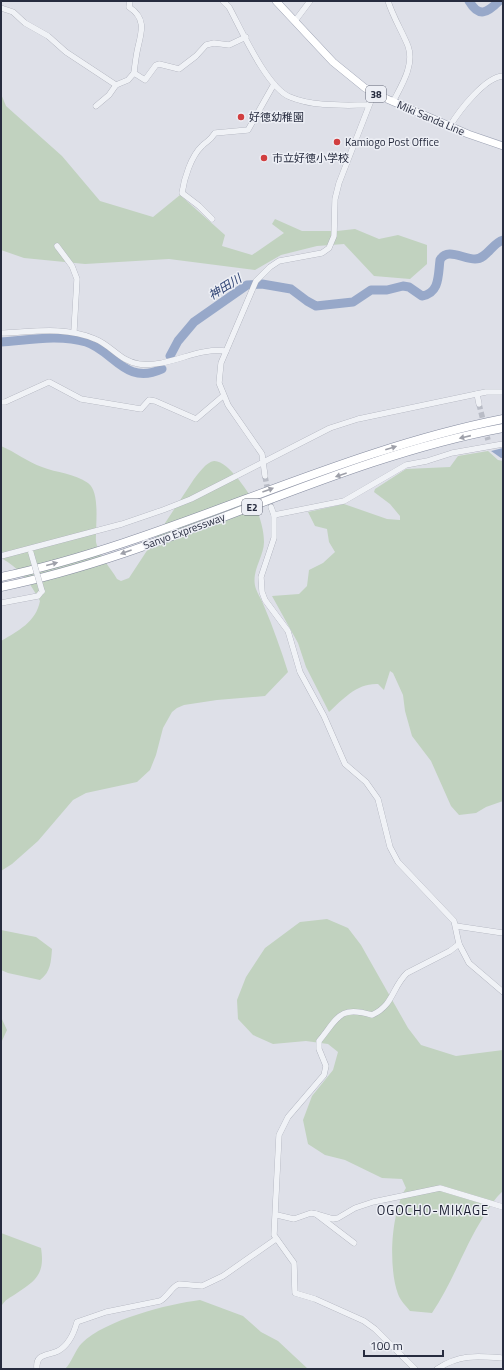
<svg xmlns="http://www.w3.org/2000/svg" width="504" height="1370" viewBox="0 0 504 1370" font-family="'Titillium Web','Noto Sans JP',sans-serif">
  <rect width="100%" height="100%" fill="#dee0e8"/>
  <g fill="#c1d2bf">
    <path d="M1,94L6,106L62,156L100,201L153,217L180,195L225,235L222,246L252,255L284,233L272,224L275,219L302,231H337L355,229L379,239L398,235L427,245V264L410,279L374,276L344,244L317,246L281,255L255,270L169,259L85,264L24,258L1,250Z"/>
    <path d="M1,446C15,452 28,462 42,467C57,473 74,473 88,483C101,492 95,528 96,542C98,555 111,568 117,579L121,581L129,578L194,479C199,473 206,462 214,461C228,460 251,495 256,507C260,518 264,530 264,542C264,557 250,572 256,589C258,595 262,600 264,606C273,627 281,650 288,672L265,696L217,700L184,705L177,708L172,712L163,728L156,755L150,770L137,782L86,793L73,800L38,841L12,864L1,871V641C18,631 36,622 40,601C30,583 20,568 1,558Z"/>
    <path d="M488,451L498,460L503,461V801L486,807L476,813L459,815L451,806L431,761L412,736L405,711L403,695L393,673L390,671L384,690L378,684C357,683 343,699 329,712L306,667L298,643L272,596L299,594L307,586L309,570L323,563L335,552L329,542L327,529L315,526L308,512L344,504L387,519L400,520V516L390,504L374,492L375,489L406,469L450,467L458,456Z"/>
    <path d="M327,919L348,928L361,945L408,1028L421,1045L456,1056L503,1050V1191C495,1198 490,1207 484,1216C464,1247 453,1282 432,1313L410,1311C406,1306 400,1300 398,1294C388,1267 391,1212 406,1188L402,1179L382,1178L345,1160L325,1155L308,1144L303,1120L312,1096L333,1070L338,1052L328,1044L306,1041L273,1044L253,1035L238,1019L237,1000L246,977L265,948L300,922Z"/>
    <path d="M1,930L36,937L52,949C51,961 51,972 40,980L8,973L1,970Z"/>
    <path d="M1,1017L7,1030L1,1043Z"/>
    <path d="M1,1233L41,1248C45,1273 37,1280 17,1293C10,1298 5,1299 1,1307Z"/>
    <path d="M200,1300L243,1316L261,1332L278,1341L308,1369H65C72,1362 75,1350 82,1343C105,1320 168,1304 200,1300Z"/>
  </g>
  <path fill="#97a8c9" d="M503,448V458H501L491,451Z"/>
  <g fill="none" stroke-linecap="round" stroke-linejoin="round">
    <g stroke="#97a8c9" stroke-width="9">
      <path d="M469,1C479,18 487,13 499,1"/>
      <path d="M1,342C28,340 60,334 86,342C114,351 125,386 162,369"/>
      <path d="M170,356L178,341L194,322L247,285L262,284L291,289L307,301L316,306L353,302L371,290H387L403,286L409,287L422,296C440,293 438,275 440,260C447,247 463,259 475,259C487,259 492,243 503,240"/>
    </g>
    <g stroke="#b9bcc6" stroke-width="5.5" stroke-dasharray="5.5 3" stroke-linecap="butt">
      <path d="M479,404L488,440"/>
      <path d="M265,476L271,507"/>
    </g>
    <defs>
      <g id="minor">
        <path d="M130,1L129,7C146,18 142,31 138,47C136,56 135,64 134,73"/>
        <path d="M223,1L229,7C241,29 267,88 290,97C314,107 343,105 368,105"/>
        <path d="M388,1C393,17 402,31 408,46C415,65 401,86 393,102"/>
        <path d="M1,8L13,12L25,23L48,36L66,52L116,85"/>
        <path d="M295,21L310,1"/>
        <path d="M96,106L109,95L116,85L128,80L134,73L145,80L156,65L159,64L179,69L196,56L206,45L214,43L229,45L246,37"/>
        <path d="M450,126C459,111 485,77 503,76"/>
        <path d="M212,219L199,206L182,193C184,179 191,156 202,146C208,140 209,142 215,133L248,130L274,84"/>
        <path d="M57,246L72,266L77,279L74,331"/>
        <path d="M1,333C32,332 65,326 95,339C111,345 121,362 139,364C169,368 196,347 226,351"/>
        <path d="M477,394L479,404"/>
        <path d="M1,402H5L49,382L81,399L141,409L149,400L155,401L196,419L223,396"/>
        <path d="M265,476L262,454L228,405L219,383L221,363L256,281L270,267L279,261L322,253L329,248L334,236L335,199L339,183L374,93"/>
        <path d="M271,507L274,515V538L261,577L262,592L265,600L288,631L300,672L324,716L345,764L366,782L378,799L390,847L398,862L454,921L459,944L469,963L503,992"/>
        <path d="M274,515L344,501L406,465L427,461L452,453L503,444"/>
        <path d="M1,556L122,524L163,510L191,499L330,428L358,419L486,392H503"/>
        <path d="M1,603L38,596L42,591"/>
        <path d="M456,926L503,933"/>
        <path d="M316,1214L333,1219L338,1218L355,1208L373,1202L440,1188L503,1207"/>
        <path d="M277,1215L294,1219L311,1213L316,1214L354,1243"/>
        <path d="M37,1369C35,1353 48,1356 58,1351C69,1345 74,1333 77,1322L106,1312L160,1301C168,1297 171,1287 179,1284L202,1286L223,1276L276,1239"/>
        <path d="M415,1369L375,1329L364,1321L315,1299L295,1293L294,1263L274,1235L279,1135L288,1117L324,1075L326,1066L319,1049V1041C338,1018 339,1005 372,1015C394,1005 392,987 407,973L450,951L459,944"/>
        <path d="M437,1369C460,1354 477,1356 503,1358"/>
      </g>
      <path id="major" d="M276,1L333,62L365,88L387,99L468,134L503,146"/>
      <g id="highway">
        <path d="M1,577C173,540 330,453 503,419"/>
        <path d="M1,587C173,552 330,460 503,428"/>
      </g>
    </defs>
    <use href="#minor" stroke="#a3a6b2" stroke-width="6"/>
    <use href="#major" stroke="#9da3b4" stroke-width="8"/>
    <use href="#highway" stroke="#858b9f" stroke-width="9"/>
    <use href="#minor" stroke="#f0f2f6" stroke-width="5.5"/>
    <use href="#major" stroke="#fff" stroke-width="7"/>
    <use href="#highway" stroke="#fff" stroke-width="8"/>
    <defs>
      <path id="minor-bridge" d="M31,553L42,591"/>
    </defs>
    <use href="#minor-bridge" stroke="#a3a6b2" stroke-width="6" stroke-linecap="butt"/>
    <use href="#minor-bridge" stroke="#f0f2f6" stroke-width="5.5"/>
  </g>
  <defs><path id="oneway-solid" d="M-6-.8H1V-3.2L6.5 0L1 3.2V.8H-6Z"/></defs>
  <g fill="#9ea0a9">
    <use href="#oneway-solid" transform="translate(465 437) rotate(167)"/>
    <use href="#oneway-solid" transform="translate(391 448) rotate(-17)"/>
    <use href="#oneway-solid" transform="translate(341 475) rotate(161)"/>
    <use href="#oneway-solid" transform="translate(268 490) rotate(-20)"/>
    <use href="#oneway-solid" transform="translate(126 552) rotate(160)"/>
    <use href="#oneway-solid" transform="translate(52 564) rotate(-15)"/>
  </g>
  <g fill="#d13e3f" stroke="#edeff5" stroke-width="1.5">
    <circle cx="241" cy="117" r="4"/>
    <circle cx="337" cy="142" r="4"/>
    <circle cx="264" cy="158" r="4"/>
  </g>
  <g text-anchor="middle" stroke-width="3" stroke-linejoin="round" paint-order="stroke">
    <g fill="#edeff5" stroke="#626676" stroke-width="1">
      <rect x="366" y="86" width="20" height="16" rx="3"/>
      <rect x="242" y="499" width="20" height="16" rx="3"/>
    </g>
    <g font-size="10" font-weight="bold" fill="#272c3f">
      <text x="376" y="98">38</text>
      <text x="252" y="511">E2</text>
    </g>
    <g font-size="11" fill="#272c3f" stroke="#edeff5" text-anchor="start">
      <text x="249" y="121">好徳幼稚園</text>
      <text x="345" y="146">Kamiogo Post Office</text>
      <text x="272" y="162">市立好徳小学校</text>
    </g>
    <g font-size="11" fill="#272c3f" stroke="#edeff5">
      <text transform="translate(431 118) rotate(23)" y="4">Miki Sanda Line</text>
      <text transform="translate(184 531) rotate(-20)" y="4">Sanyo Expressway</text>
    </g>
    <g font-size="12" font-style="italic" fill="#304474" stroke="#edeff5">
      <text transform="translate(225 287) rotate(-32)" y="4">神田川</text>
    </g>
    <g font-size="13" letter-spacing="1" fill="#191d30" stroke="#edeff5">
      <text x="433" y="1215">OGOCHO-MIKAGE</text>
    </g>
  </g>
  <rect width="504" height="1370" fill="none" stroke="#272c3f" stroke-width="4"/>
  <path d="M364 1350v6h79v-6" fill="none" stroke="#272c3f" stroke-width="2"/>
  <text x="370" y="1350" font-size="12" fill="#272c3f" stroke="#edeff5" stroke-width="3" paint-order="stroke">100 m</text>
</svg>
